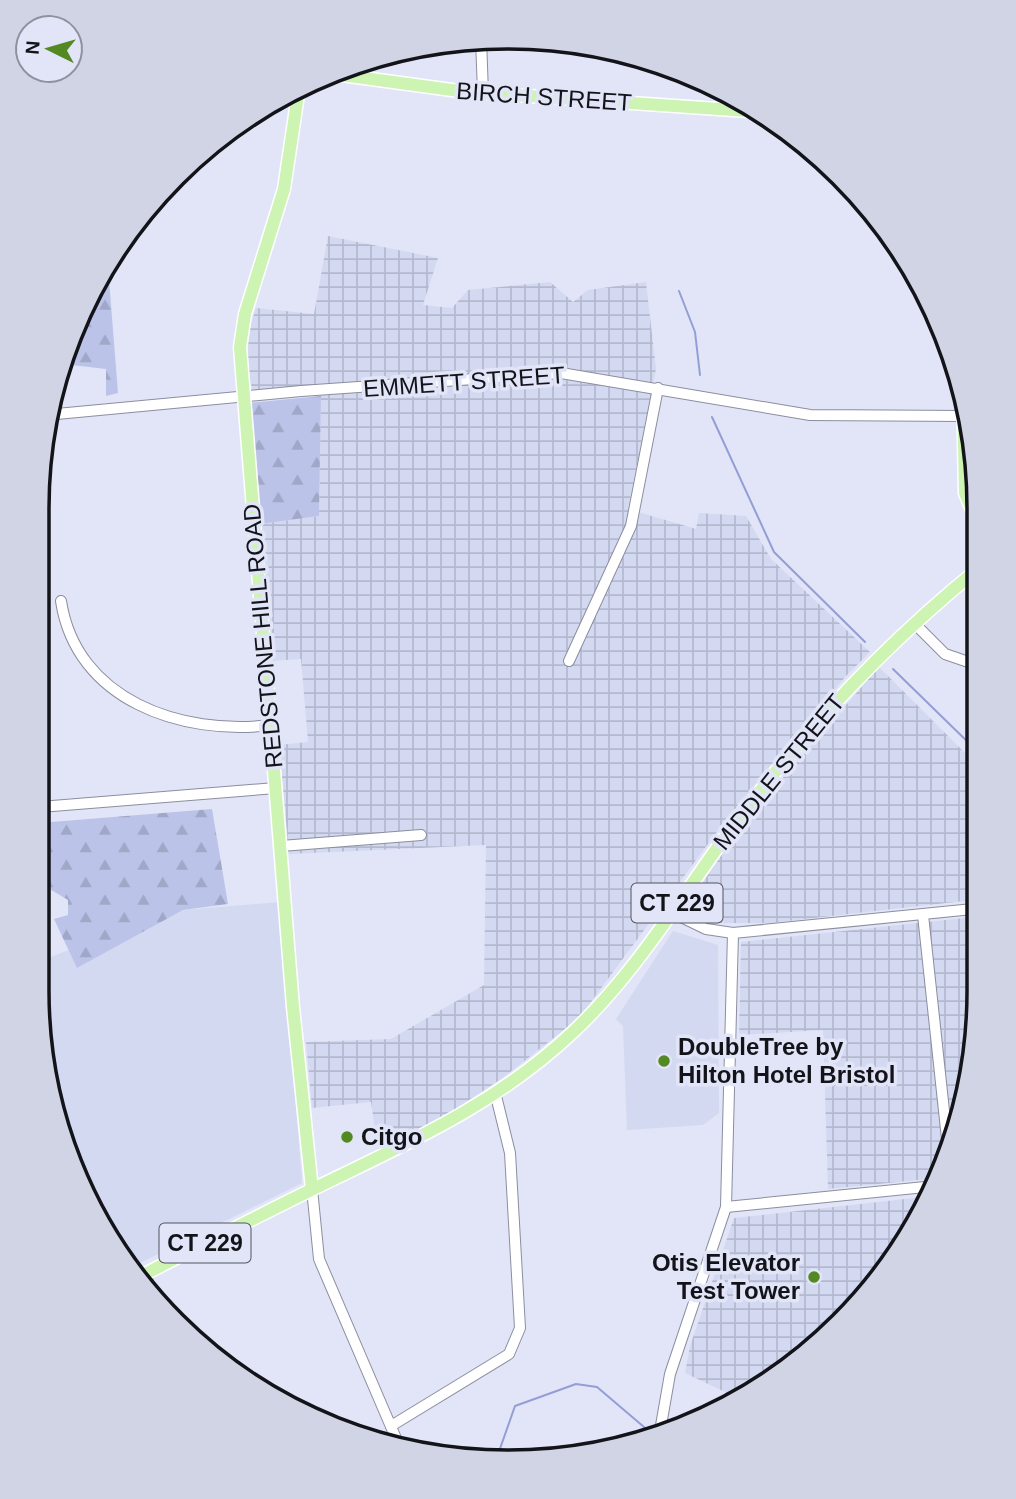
<svg xmlns="http://www.w3.org/2000/svg" width="1016" height="1499" viewBox="0 0 1016 1499" font-family="Helvetica,sans-serif">
  <defs>
    <pattern id="industrial-grid" width="8" height="8" patternUnits="userSpaceOnUse" patternTransform="scale(1.75)"><rect width="8" height="8" fill="#d4d9f2"/><path d="M0 4h8M4 0v8" fill="none" stroke="#b5b9cf"/></pattern>
    <pattern id="forest-firs" width="22" height="20" patternUnits="userSpaceOnUse" patternTransform="scale(1.75)"><rect width="22" height="20" fill="#bcc3e9"/><path d="M5 1l3.5 6h-7zM16 11l3.5 6h-7z" fill="#a1a7c7"/></pattern>
  </defs>
  <rect width="100%" height="100%" fill="#e1e5f7"/>
  <g fill="#d4d9f2">
    <path d="M280,902L302,1183L130,1268L116,1253L62,1142L37,991V962L69,950L78,967L183,910Z"/>
    <path d="M673,931L718,945L719,1113L703,1125L627,1130L623,1026L616,1019Z"/>
  </g>
  <g fill="url(#industrial-grid)">
    <path d="M328,236L438,258L423,305L452,308L468,290L550,282L573,302L588,290L646,282L656,369L628,509L696,529L699,513L746,516L771,559L870,652L846,676L722,825L579,1018L504,1077L428,1127L378,1151L371,1102L312,1108L306,1042L391,1039L484,985L486,845L289,854L279,745L308,742L301,659L272,661L260,524L319,516L321,384L253,391L247,370L249,331L256,308L314,314Z"/>
    <path d="M879,667L975,763L973,900L770,923H712L686,907L741,826Z"/>
    <path d="M973,917L970,1083L938,1178L828,1189L823,1030L739,1035L741,942Z"/>
    <path d="M932,1196L842,1324L799,1356L727,1393L685,1373L690,1346L734,1218Z"/>
  </g>
  <g fill="url(#forest-firs)">
    <path d="M108,267L118,393L106,396V369L63,364L86,299Z"/>
    <path d="M321,396L319,516L260,524L249,403Z"/>
    <path d="M212,809L228,904L183,910L77,968L54,919L68,915V900L38,882L39,823Z"/>
  </g>
  <g fill="none" stroke-linecap="round" stroke-linejoin="round">
    <g stroke="#949ed5" stroke-width="2">
      <path d="M679,291L695,332L700,375"/>
      <path d="M712,417L774,552L865,642"/>
      <path d="M893,669L975,749"/>
      <path d="M698,1416L726,1406"/>
      <path d="M496,1460L515,1406L576,1384L597,1387L644,1427L645,1436"/>
    </g>
    <defs>
      <g id="minor">
        <path d="M481,39L483,93"/>
        <path d="M46,415L301,391L561,373L810,415L963,416"/>
        <path d="M61,601C76,700 181,736 271,725"/>
        <path d="M914,623L945,654L977,665"/>
        <path d="M569,661L631,526L658,388"/>
        <path d="M40,807L276,788"/>
        <path d="M281,846L421,835"/>
        <path d="M671,912L706,929L733,933L973,909"/>
        <path d="M923,915L948,1148"/>
        <path d="M312,1189L319,1259L398,1443"/>
        <path d="M726,1207L935,1186"/>
        <path d="M147,1273L148,1287"/>
        <path d="M391,1426L509,1354L520,1328L510,1153L495,1092"/>
        <path d="M660,1431L670,1374L726,1207L733,933"/>
      </g>
      <g id="major">
        <path d="M327,73L459,91L762,112"/>
        <path d="M299,88L284,189L245,314L240,347L293,1007L312,1189"/>
        <path d="M963,393L965,493L979,526"/>
        <path d="M139,1277C196,1248 252,1219 309,1191C403,1145 495,1106 573,1032C634,975 679,900 728,833C801,734 883,646 978,569"/>
      </g>
    </defs>
    <use href="#minor" stroke="#8b8e9f" stroke-width="12"/>
    <use href="#major" stroke="#fff" stroke-width="15"/>
    <use href="#minor" stroke="#fff" stroke-width="10"/>
    <use href="#major" stroke="#cef4b4" stroke-width="12"/>
  </g>
  <g fill="#528923" stroke="#e1e5f7" stroke-width="2.5">
    <circle cx="664" cy="1061" r="7"/>
    <circle cx="347" cy="1137" r="7"/>
    <circle cx="814" cy="1277" r="7"/>
  </g>
  <g text-anchor="middle" stroke-width="7" stroke-linejoin="round" paint-order="stroke">
    <g fill="#e1e5f7" stroke="#51535c" stroke-width="2">
      <rect x="631.5" y="883.5" width="91" height="39" rx="5"/>
      <rect x="159.5" y="1223.5" width="91" height="39" rx="5"/>
    </g>
    <g font-size="23" font-weight="bold" fill="#13141a">
      <text x="677" y="911">CT 229</text>
      <text x="205" y="1251">CT 229</text>
    </g>
    <g font-size="24" fill="#13141a" stroke="#e1e5f7">
      <text transform="translate(544 97) rotate(4)" y="8">BIRCH STREET</text>
      <text transform="translate(464 382) rotate(-4)" y="8">EMMETT STREET</text>
      <text transform="translate(263 636) rotate(-95)" y="8">REDSTONE HILL ROAD</text>
      <text transform="translate(779 772) rotate(-51)" y="8">MIDDLE STREET</text>
    </g>
    <g font-size="24" font-weight="bold" fill="#13141a" stroke="#e1e5f7" text-anchor="start">
      <text x="678" y="1055">DoubleTree by<tspan x="678" dy="28">Hilton Hotel Bristol</tspan></text>
      <text x="361" y="1145">Citgo</text>
      <text x="800" y="1271" text-anchor="end">Otis Elevator<tspan x="800" dy="28">Test Tower</tspan></text>
    </g>
  </g>
  <path d="M0 0H1016V1499H0ZM508 49H508A459 459 0 0 1 967 508V991A459 459 0 0 1 508 1450H508A459 459 0 0 1 49 991V508A459 459 0 0 1 508 49Z" fill="#d1d4e5" fill-rule="evenodd"/>
  <path fill="none" stroke="#13141a" stroke-width="3.5" d="M508 49H508A459 459 0 0 1 967 508V991A459 459 0 0 1 508 1450H508A459 459 0 0 1 49 991V508A459 459 0 0 1 508 49Z"/>
  <g transform="translate(49 49) rotate(275)"><circle r="33" fill="#e1e5f7" stroke="#8f919f" stroke-width="2"/>
  <path d="M0-5L12 26L0 18L-12 26Z" fill="#528923"/>
  <text y="-10" font-size="19" font-weight="bold" text-anchor="middle" fill="#13141a">N</text>
  </g>
</svg>
